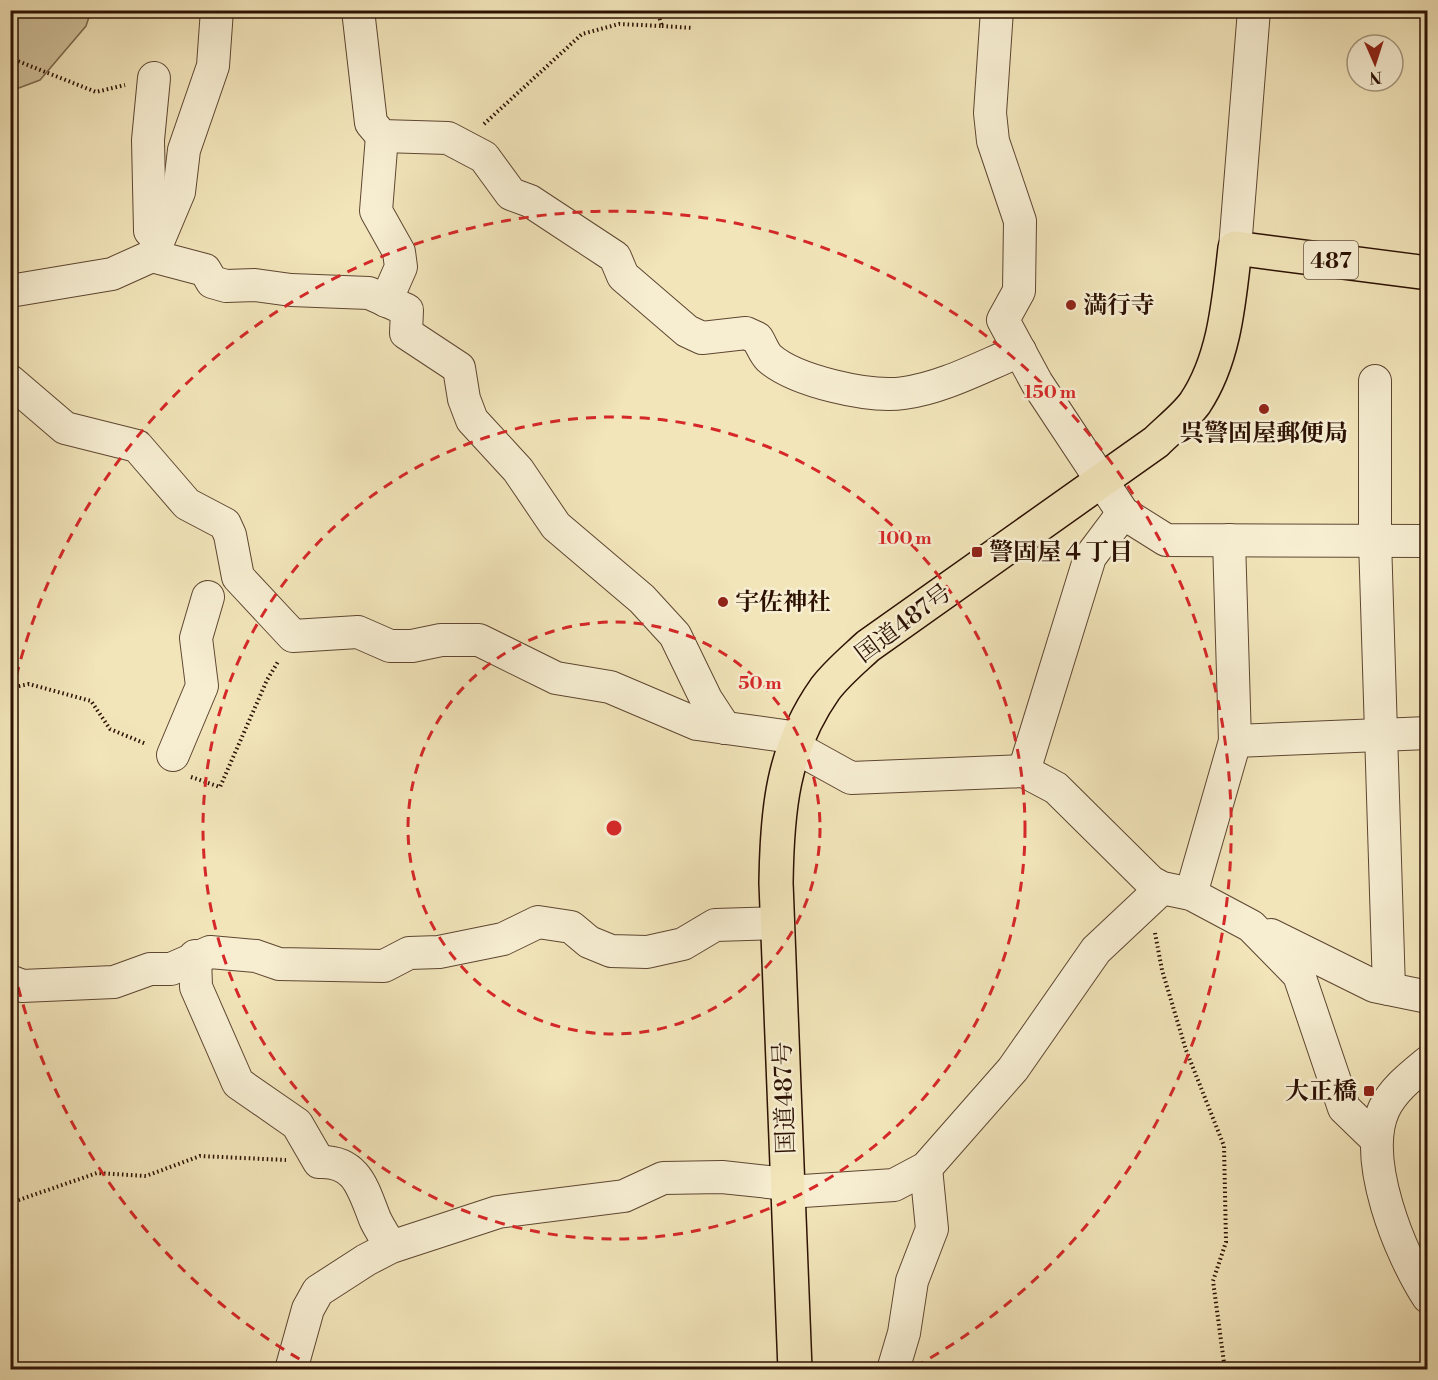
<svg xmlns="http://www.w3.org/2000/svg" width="1438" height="1380" viewBox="0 0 1438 1380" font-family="'Libre Bodoni','Noto Serif JP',serif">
  <rect width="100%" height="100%" fill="#f2e5ba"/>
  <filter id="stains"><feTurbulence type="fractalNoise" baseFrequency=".00333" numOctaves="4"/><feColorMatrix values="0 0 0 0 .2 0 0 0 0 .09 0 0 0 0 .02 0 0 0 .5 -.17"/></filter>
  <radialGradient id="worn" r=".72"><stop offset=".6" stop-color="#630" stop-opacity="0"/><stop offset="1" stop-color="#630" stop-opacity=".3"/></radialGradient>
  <path fill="#d0c19b" stroke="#7e694f" stroke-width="1.5" d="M11,10H91V11L86,26L40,80L11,91Z"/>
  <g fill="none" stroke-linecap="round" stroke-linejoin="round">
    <defs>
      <g id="minor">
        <path d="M358,10L371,123L382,136L448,138L484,157L511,194L530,201L615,257L623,276L687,331L702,338L746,333L757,338C761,344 764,353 769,358C795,381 869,398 904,393C943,388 983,366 1020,351"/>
        <path d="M997,10L990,113L993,141L1020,221L1019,291L1003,320L1037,383L1123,513L1166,540L1428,541"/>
        <path d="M382,136L376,211L399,252L401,267L386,301"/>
        <path d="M150,231L148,140L154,78"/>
        <path d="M1235,248L1254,10"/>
        <path d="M152,256L205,270L212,282L226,286L255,285L291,290L369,293L407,310L406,333L459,368L464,399L472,420L518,470L556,526L642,599L675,635L706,699L725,728"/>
        <path d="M10,291L112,274L152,256L179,192L184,150L213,66L217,10"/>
        <path d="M10,381L65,428L137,446L187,504L225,524L230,535L238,577L293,636L358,632L390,646H412L441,640H479L556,678L610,687L697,724L799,738"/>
        <path d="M1375,381V540L1389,989"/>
        <path d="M1235,741L1428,733"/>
        <path d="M795,747L851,778L1024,771L1056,788L1151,882L1162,888L1191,894L1251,926L1299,975L1344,1108L1376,1139"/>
        <path d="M173,755L202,686L196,638L208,597"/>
        <path d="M1024,771L1090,557L1123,513"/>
        <path d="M1191,894L1235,741L1229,540"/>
        <path d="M1271,935L1374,986L1428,997"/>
        <path d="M195,956L196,987L238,1083L297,1124L319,1162C357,1160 363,1189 375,1219C379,1228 386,1238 391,1247"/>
        <path d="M10,981L22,986L114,982L150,969H171L210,952L256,956L279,964L384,966L409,953L439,952L503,939L538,922L571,927L589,942L611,951L647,952L683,944L715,925L778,923"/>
        <path d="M1428,1062C1411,1076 1393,1090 1384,1109C1361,1159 1400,1254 1428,1297"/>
        <path d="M788,1192L894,1185L926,1168L1013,1069L1096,950L1162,888"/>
        <path d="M291,1370L308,1309L318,1291L366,1260L391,1247L498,1212L624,1196L663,1178L722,1177L787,1184"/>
        <path d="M893,1370L904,1333L912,1281L932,1229L926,1168"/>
      </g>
      <path id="highway" d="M795,1370L776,883C777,811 782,750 825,689C837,673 854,659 868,646L1156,442C1168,430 1185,417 1195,403C1225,358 1229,300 1235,248L1428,273"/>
    </defs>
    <use href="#minor" stroke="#5e4631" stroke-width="34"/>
    <use href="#highway" stroke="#2c1103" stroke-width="36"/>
    <g stroke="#2c1103" stroke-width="4" stroke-dasharray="1.5 3" stroke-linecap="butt">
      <path d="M662,26L693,28"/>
      <path d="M10,58L96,92L125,85"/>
      <path d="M484,124L582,34L619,24L662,26L657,10"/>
      <path d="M10,688L29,684L91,701L110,729L146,744"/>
      <path d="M191,777L220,787L267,680L279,660"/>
      <path d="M1155,933L1162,970L1186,1050L1224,1146L1226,1242L1213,1281L1225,1370"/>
      <path d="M10,1203L97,1173L146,1176L200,1156L286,1160"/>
    </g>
    <use href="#minor" stroke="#f7eed2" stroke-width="32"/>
    <use href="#highway" stroke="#f2e5ba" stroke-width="33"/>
  </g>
  <g fill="none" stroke="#d62828" stroke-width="3" stroke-dasharray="10 8">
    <circle cx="614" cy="828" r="206"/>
    <circle cx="614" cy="828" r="411"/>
    <path d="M315 1368A617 617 0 0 1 12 962M12 694A617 617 0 1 1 913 1368"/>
  </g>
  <g fill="#8f2418" stroke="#f7eed2" stroke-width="2">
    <circle cx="1071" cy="305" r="6"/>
    <circle cx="1264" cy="409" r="6"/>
    <rect x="971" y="546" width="12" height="12" rx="3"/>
    <circle cx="723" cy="602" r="6"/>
    <rect x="1363" y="1085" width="12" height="12" rx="3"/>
  </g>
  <g text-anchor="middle" stroke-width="5" stroke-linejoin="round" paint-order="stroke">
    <rect fill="#f7eed2" stroke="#695341" stroke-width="1.5" x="1304" y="241" width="54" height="38" rx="4.5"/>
    <g font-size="22" font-weight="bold" fill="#2c1103">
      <text x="1331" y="268">487</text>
    </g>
    <g font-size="24" font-weight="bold" fill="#2c1103" stroke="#f7eed2" text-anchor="start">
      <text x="1083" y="313">満行寺</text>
      <text x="1264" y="441" text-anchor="middle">呉警固屋郵便局</text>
      <text x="989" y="560">警固屋４丁目</text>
      <text x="735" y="610">宇佐神社</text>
      <text x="1357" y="1099" text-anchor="end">大正橋</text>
    </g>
    <g font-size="24" fill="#2c1103" stroke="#f7eed2">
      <text transform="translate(903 623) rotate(-37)" y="8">国道487号</text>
      <text transform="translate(784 1098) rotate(-92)" y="8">国道487号</text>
    </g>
  </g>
  <circle cx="614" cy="828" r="9" fill="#d62828" stroke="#f7eed2" stroke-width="3"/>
  <g font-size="18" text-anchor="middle" font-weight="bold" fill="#d62828" stroke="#f7eed2" stroke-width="5" stroke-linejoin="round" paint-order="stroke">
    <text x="1050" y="398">150 m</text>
    <text x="905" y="544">100 m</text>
    <text x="760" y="689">50 m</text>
  </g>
  <rect width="1438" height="1380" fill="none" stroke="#f2e5ba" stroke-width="36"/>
  <rect x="12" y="12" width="1414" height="1356" fill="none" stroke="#2c1103" stroke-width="3"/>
  <rect x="18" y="18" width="1402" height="1344" fill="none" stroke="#2c1103" stroke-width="1.5"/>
  <g transform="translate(1375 63) rotate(177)"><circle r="28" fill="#f7eed2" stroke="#a6967f" stroke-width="1.5"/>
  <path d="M0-4.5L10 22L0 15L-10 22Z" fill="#8f2418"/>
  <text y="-9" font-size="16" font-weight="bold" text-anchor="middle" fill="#2c1103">N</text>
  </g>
  <rect width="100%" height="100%" filter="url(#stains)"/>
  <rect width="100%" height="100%" fill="url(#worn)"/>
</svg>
